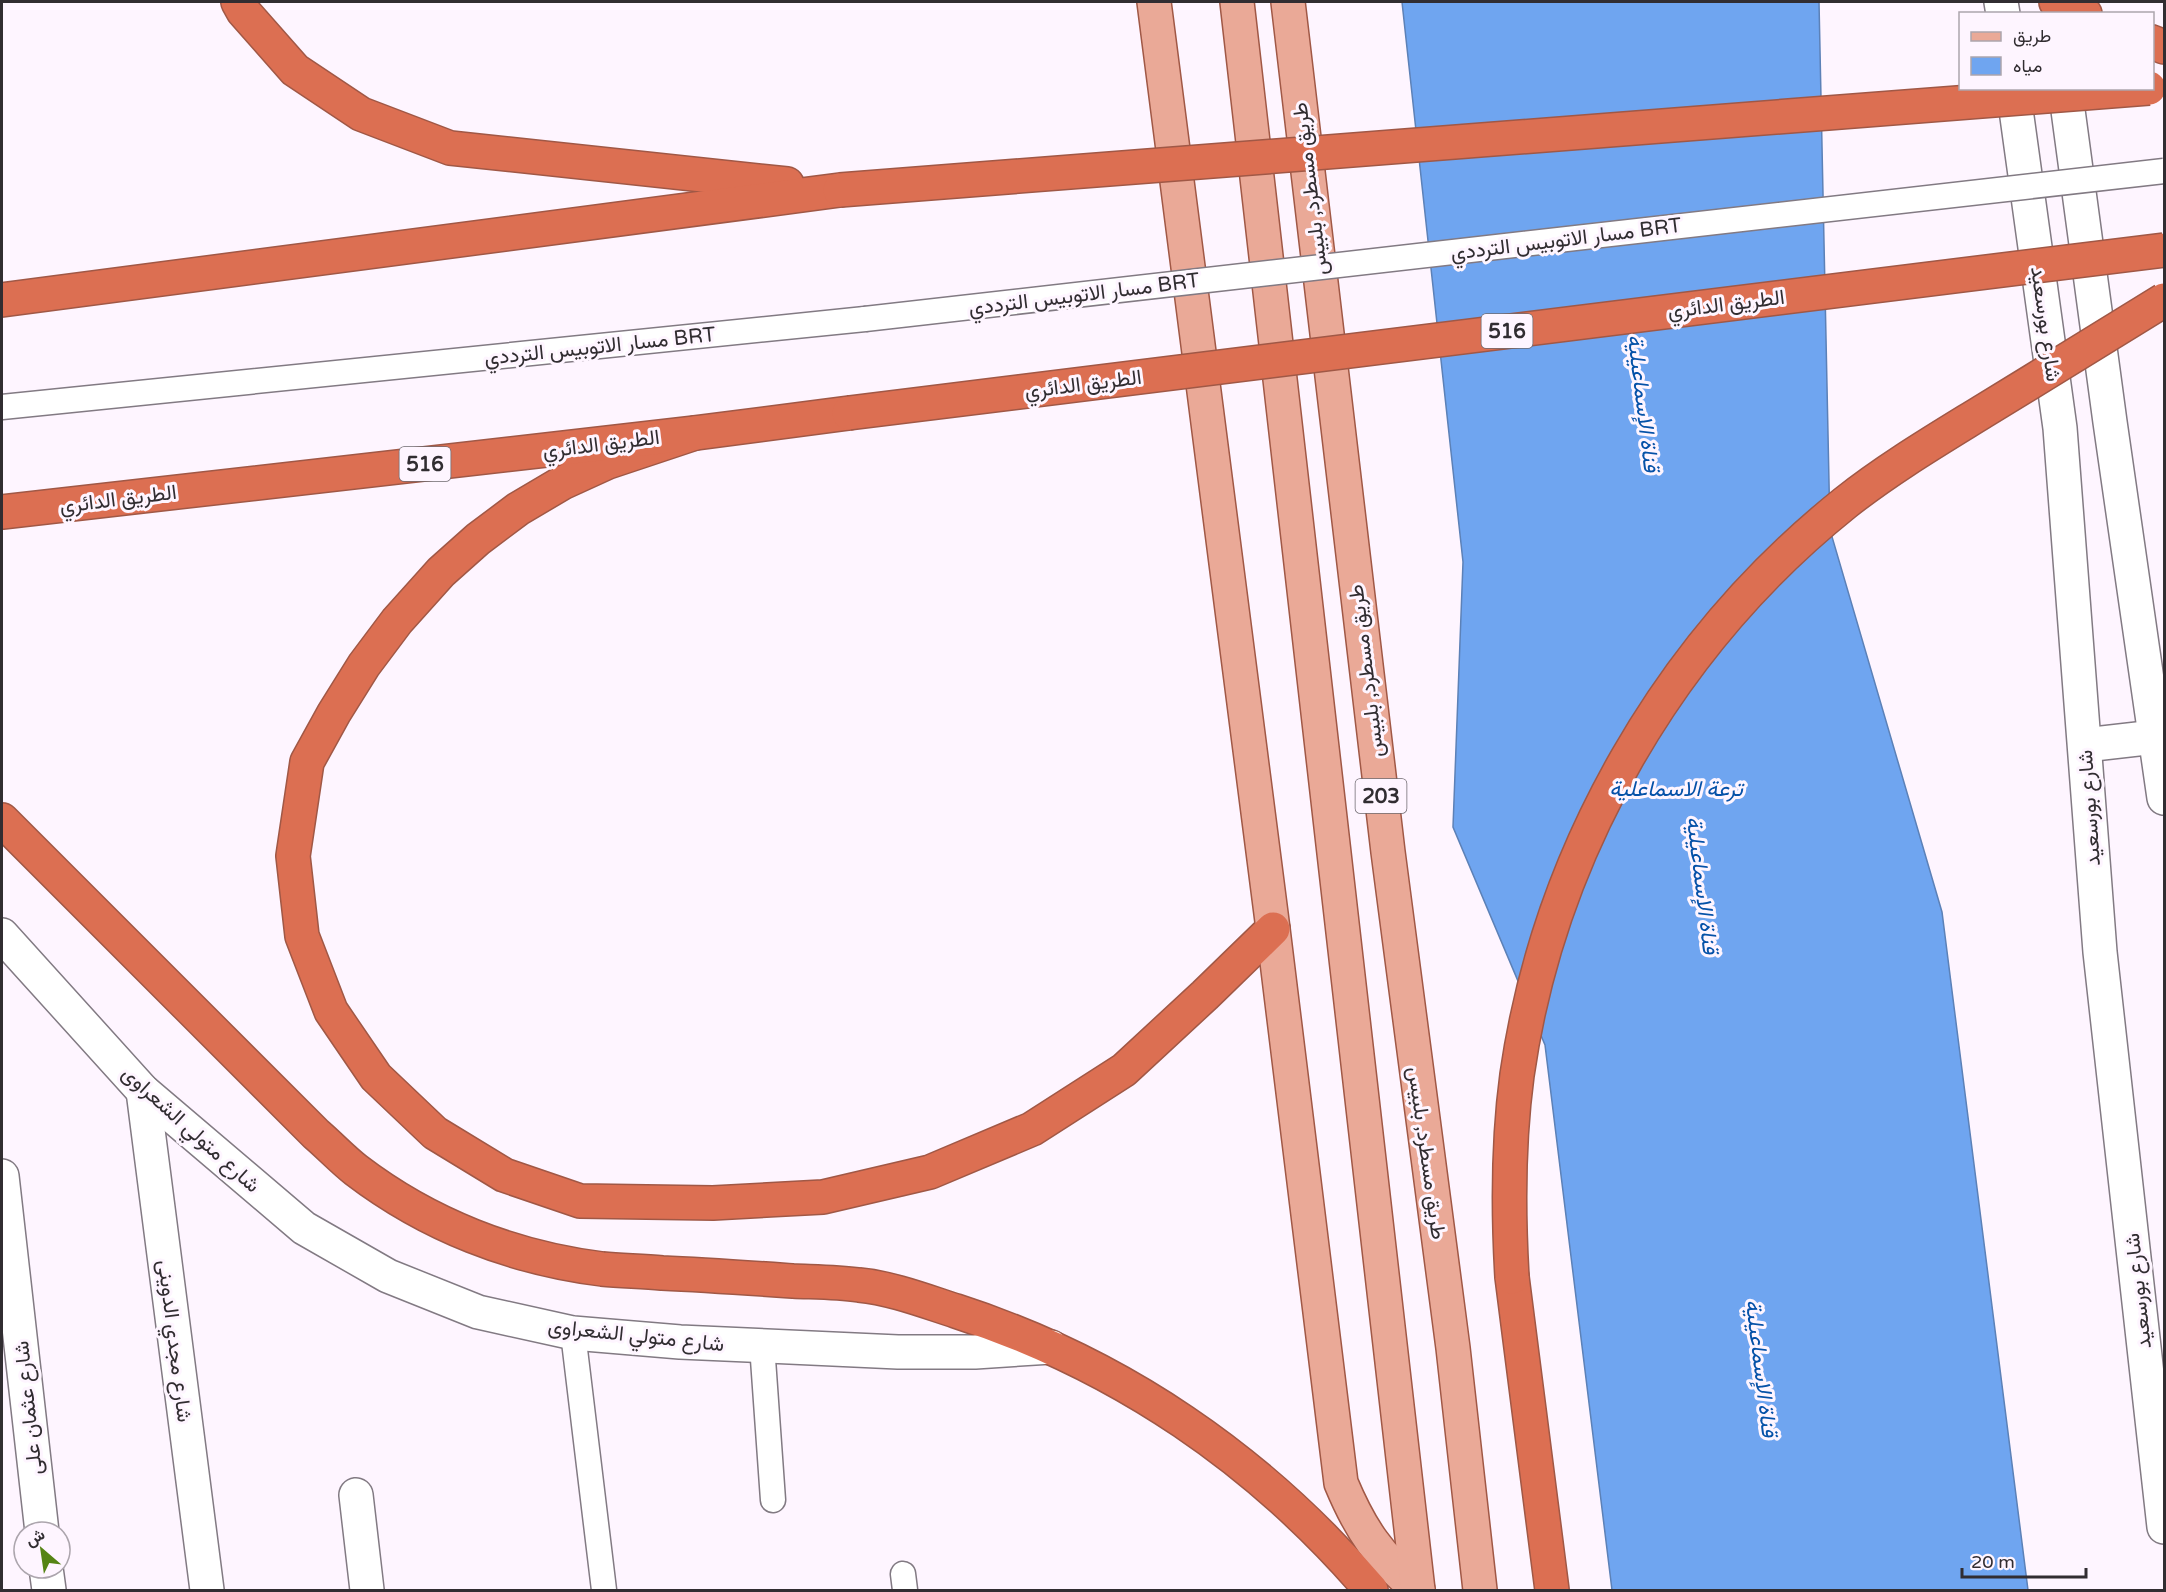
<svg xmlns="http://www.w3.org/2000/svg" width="2166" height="1592" viewBox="0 0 2166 1592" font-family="'Varela Round',Vazirmatn,sans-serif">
  <rect width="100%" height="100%" fill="#fef5ff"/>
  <path fill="#6fa5f0" stroke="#5c81b7" stroke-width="1.5" d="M1402,2H1819L1830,530L1942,912L2028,1590H1612L1545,1045L1453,827L1463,562Z"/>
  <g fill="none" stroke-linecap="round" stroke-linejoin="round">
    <defs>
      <g id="service">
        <path d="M2,407L865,319"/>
        <path d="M573,1333L604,1590"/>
        <path d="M762,1345L773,1500"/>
        <path d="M903,1574L905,1590"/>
      </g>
      <g id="minor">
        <path d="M2,935L143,1091L304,1228L388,1276L478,1312L573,1333L680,1342L898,1352H975L1051,1347"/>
        <path d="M143,1091L207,1590"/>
        <path d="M2,1176L42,1532"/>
        <path d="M356,1495L367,1590"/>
        <path d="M46,1568L49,1590"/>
      </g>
      <g id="secondary">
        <path d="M2001,2L2003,14"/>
        <path d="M2013,88L2060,428L2100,952L2164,1527"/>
        <path d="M2065,88L2110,422L2164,798"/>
        <path d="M2085,745L2155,737"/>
      </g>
      <g id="primary">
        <path d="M1154,2L1273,929L1341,1483C1361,1531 1379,1556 1418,1590"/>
        <path d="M1237,2L1418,1590"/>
        <path d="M1288,2L1388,852L1453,1348L1480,1590"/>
      </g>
      <g id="motorway">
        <path d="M238,2L243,11L295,70L361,114L450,148L787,184"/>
        <path d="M2056,2L2085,14"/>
        <path d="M2152,42L2164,47"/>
        <path d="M2,300L840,190"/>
        <path d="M695,433L608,462L562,483L518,509L478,539L441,572L397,621L364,665L334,713L307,762L293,856L302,936L331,1011L376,1077L435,1133L504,1175L580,1201L713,1203L823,1197L930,1172L1032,1129L1124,1070L1205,995L1273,929"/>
        <path d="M2,512L695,433L849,413"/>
        <path d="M2,820L316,1134C330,1146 342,1159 356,1170C428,1225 513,1258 602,1269C622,1271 642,1271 662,1273C706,1275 749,1278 793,1281C815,1282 837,1282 859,1285C891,1288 925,1301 956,1311C1120,1364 1260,1460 1371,1590"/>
        <path d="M1512,1277L1552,1590"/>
      </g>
    </defs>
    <use href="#service" stroke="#827a83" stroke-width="27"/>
    <use href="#minor" stroke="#827a83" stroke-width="36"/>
    <use href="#secondary" stroke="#827a83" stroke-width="36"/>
    <use href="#primary" stroke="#a05846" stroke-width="36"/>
    <use href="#motorway" stroke="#a05846" stroke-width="36"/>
    <use href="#service" stroke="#fff" stroke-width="24"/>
    <use href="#minor" stroke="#fff" stroke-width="33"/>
    <use href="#secondary" stroke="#fff" stroke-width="33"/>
    <use href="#primary" stroke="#eaa997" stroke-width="33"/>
    <use href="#motorway" stroke="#dc6f52" stroke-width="33"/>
    <defs>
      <path id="service-bridge" d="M865,319L2164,171"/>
      <g id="motorway-bridge">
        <path d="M840,190L2149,88"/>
        <path d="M849,413L2164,250"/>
        <path d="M1512,1277C1508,1209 1508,1142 1517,1075C1549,852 1669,644 1845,503C1888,469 1935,441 1982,412C2043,375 2104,337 2164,300"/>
      </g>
    </defs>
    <use href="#service-bridge" stroke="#827a83" stroke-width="27" stroke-linecap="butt"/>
    <use href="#motorway-bridge" stroke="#a05846" stroke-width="36" stroke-linecap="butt"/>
    <use href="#service-bridge" stroke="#fff" stroke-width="24"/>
    <use href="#motorway-bridge" stroke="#dc6f52" stroke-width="33"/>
  </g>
  <g text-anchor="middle" stroke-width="6" stroke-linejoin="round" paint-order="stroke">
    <g fill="#fef5ff" stroke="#6e696f" stroke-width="1.5">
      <rect x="1481.5" y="314" width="51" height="34" rx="4.5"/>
      <rect x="399.5" y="447" width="51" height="34" rx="4.5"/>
      <rect x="1355.5" y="779" width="51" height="34" rx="4.5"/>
    </g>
    <g font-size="20" font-weight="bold" fill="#312d31">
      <text x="1507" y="338">516</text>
      <text x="425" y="471">516</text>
      <text x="1381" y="803">203</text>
    </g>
    <g font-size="21" fill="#312d31" stroke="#fef5ff">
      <text transform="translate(1310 189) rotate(-97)" y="7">طريق مسطرد, بلبيس</text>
      <text transform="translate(1566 239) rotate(-7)" y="7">مسار الاتوبيس الترددي BRT</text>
      <text transform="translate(1084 294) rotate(-7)" y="7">مسار الاتوبيس الترددي BRT</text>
      <text transform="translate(1726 304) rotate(-7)" y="7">الطريق الدائري</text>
      <text transform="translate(2046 324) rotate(82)" y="7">شارع بورسعيد</text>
      <text transform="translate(600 346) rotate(-6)" y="7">مسار الاتوبيس الترددي BRT</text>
      <text transform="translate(1083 384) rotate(-7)" y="7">الطريق الدائري</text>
      <text transform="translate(601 444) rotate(-7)" y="7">الطريق الدائري</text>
      <text transform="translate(118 499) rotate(-7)" y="7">الطريق الدائري</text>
      <text transform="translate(1366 671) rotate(-97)" y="7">طريق مسطرد, بلبيس</text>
      <text transform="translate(2089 808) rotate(-94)" y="7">شارع بورسعيد</text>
      <text transform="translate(191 1129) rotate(42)" y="7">شارع متولي الشعراوى</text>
      <text transform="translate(1427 1153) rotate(82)" y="7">طريق مسطرد, بلبيس</text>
      <text transform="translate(2138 1291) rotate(-96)" y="7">شارع بورسعيد</text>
      <text transform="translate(636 1335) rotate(6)" y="7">شارع متولي الشعراوى</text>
      <text transform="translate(175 1341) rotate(83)" y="7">شارع مجدي الدوينى</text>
      <text transform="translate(28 1408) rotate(-96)" y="7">شارع عثمان على</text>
    </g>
    <g font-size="22" font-style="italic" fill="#0551a8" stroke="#fef5ff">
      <text transform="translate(1644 403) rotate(83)" y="8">قناة الإسماعيلية</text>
      <text x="1676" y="796">ترعة الاسماعلية</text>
      <text transform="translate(1703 885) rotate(83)" y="8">قناة الإسماعيلية</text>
      <text transform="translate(1762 1368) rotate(83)" y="8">قناة الإسماعيلية</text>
    </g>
  </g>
  <rect width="2166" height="1592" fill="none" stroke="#312d31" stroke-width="6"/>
  <rect x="1959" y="12" width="195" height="78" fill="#fef5ff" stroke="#aca5ad" stroke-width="1.5"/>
  <rect x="1971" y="32" width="30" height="9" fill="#eaa997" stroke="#aca5ad" stroke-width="1.5"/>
  <text x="2013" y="42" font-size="18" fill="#312d31">طريق</text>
  <rect x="1971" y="57" width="30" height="18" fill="#6fa5f0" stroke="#aca5ad" stroke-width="1.5"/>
  <text x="2013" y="72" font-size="18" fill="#312d31">مياه</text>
  <g transform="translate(42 1550) rotate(331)"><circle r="28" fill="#fef5ff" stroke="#aca5ad" stroke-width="1.5"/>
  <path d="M0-4.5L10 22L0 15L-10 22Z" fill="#558414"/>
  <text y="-9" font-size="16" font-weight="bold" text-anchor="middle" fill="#312d31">ش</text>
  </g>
  <path d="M1962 1568v9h124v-9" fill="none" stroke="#312d31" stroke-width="3"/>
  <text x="1971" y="1568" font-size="18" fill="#312d31" stroke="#fef5ff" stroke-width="4.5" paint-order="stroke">20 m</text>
</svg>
